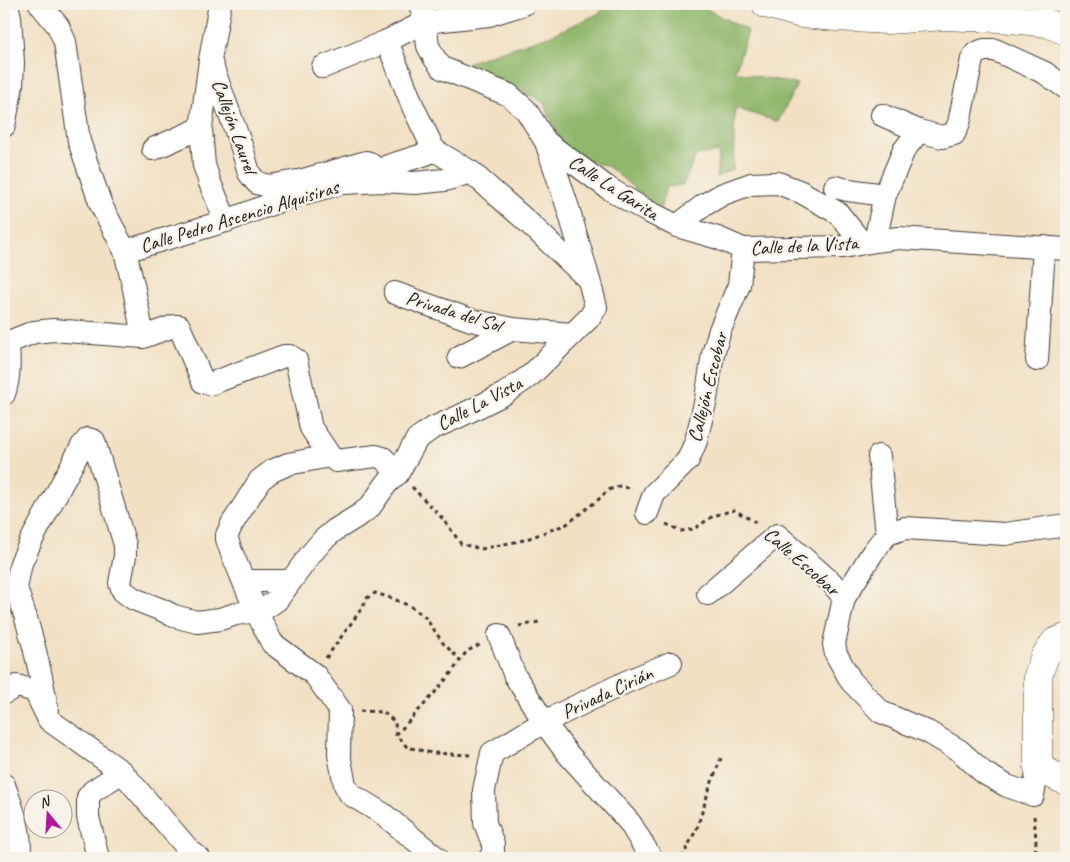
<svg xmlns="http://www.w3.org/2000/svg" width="1070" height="862" viewBox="0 0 1070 862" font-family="Caveat,sans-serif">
  <rect width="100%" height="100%" fill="#f7f3e8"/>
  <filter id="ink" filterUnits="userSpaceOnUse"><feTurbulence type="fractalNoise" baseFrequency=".02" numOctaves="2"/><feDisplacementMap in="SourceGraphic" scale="10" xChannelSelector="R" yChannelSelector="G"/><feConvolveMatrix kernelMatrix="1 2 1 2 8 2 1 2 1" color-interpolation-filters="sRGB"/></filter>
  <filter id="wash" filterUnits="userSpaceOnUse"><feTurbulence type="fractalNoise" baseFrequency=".0096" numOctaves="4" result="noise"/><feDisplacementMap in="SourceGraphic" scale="20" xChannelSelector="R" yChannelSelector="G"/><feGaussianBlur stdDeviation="1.12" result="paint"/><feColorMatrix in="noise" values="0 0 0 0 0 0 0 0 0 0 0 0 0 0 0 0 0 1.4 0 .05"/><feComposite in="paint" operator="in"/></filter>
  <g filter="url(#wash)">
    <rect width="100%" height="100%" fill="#f2e0c3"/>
    <path fill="#90b76c" stroke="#566a44" d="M606,4H697L748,31L735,72L797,84L778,122L735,108L733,169L716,177L719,152L696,155L683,185L666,187L660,210L609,167L566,153L543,102L466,63L549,36L600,13Z"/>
  </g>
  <g filter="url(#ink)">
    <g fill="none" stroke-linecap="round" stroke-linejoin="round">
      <defs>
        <g id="street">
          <path d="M40,4L58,26L65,42L79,141L101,205L125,251L134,289L143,337"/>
          <path d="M220,4L210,60L201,128L204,165L210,183L226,221"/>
          <path d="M387,41L414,109L434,150L471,172"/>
          <path d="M210,60L242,148L249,173L257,183L269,186L303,180L366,162L369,163L379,172"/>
          <path d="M323,67L387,41L425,22L489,15L524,4"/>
          <path d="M882,115L919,131L942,137L954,134L959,123L972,59L976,53L984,50H995L1045,73L1066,88"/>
          <path d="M4,126L12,85L13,62L10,17L7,4"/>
          <path d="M546,142L608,188L645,210L677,226L718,238L743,249L843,247L875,241L899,238L1066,249"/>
          <path d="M153,149L201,128"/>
          <path d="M383,181L379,172L388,166L426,154L434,150"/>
          <path d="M835,187L848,190L885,195"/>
          <path d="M677,226L704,205L723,194L751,184L778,183L801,192L838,213L862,243"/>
          <path d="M875,241L885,195L904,150L919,131"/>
          <path d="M125,251L226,221L290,197L343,183L383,181L415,183L445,180L471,172L530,224L588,279"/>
          <path d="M395,293L471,320L513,329L572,334"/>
          <path d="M4,344L34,332L53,330L143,337L174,326H179L203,382L210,384L284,356H290L296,360L311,428L330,456L336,461L376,456L383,458L398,473"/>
          <path d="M459,357L513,329"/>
          <path d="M1037,360L1044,247"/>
          <path d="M4,394C10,377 9,360 8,343"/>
          <path d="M330,456L288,464L272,471L260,480L232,524L227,535V539L231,551L256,611L272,643L315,675L340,710L339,755L345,785L350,794L383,814L437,858"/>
          <path d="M879,456L887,534"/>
          <path d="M647,513L654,494L688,460L696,441L706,399L713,354L720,330L739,285L743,249"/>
          <path d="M244,581H290"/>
          <path d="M16,588L21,563L31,541L82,446L88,439L94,441L125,545V556L120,583L123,591L134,599L162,610L174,616L197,622L220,619L236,614L256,611L267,607L277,600L310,555L323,540L335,530L361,514L370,507L387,483L398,473L417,439L431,429L460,416L504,394L531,375L590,317L596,307L589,280L569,211L546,142L526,110L509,95L442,68L435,59L428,46L425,22L420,4"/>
          <path d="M16,588C30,627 40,667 47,708"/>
          <path d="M708,594L777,535L832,583L844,598"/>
          <path d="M499,635L515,676L544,722L567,753L630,823L651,858"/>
          <path d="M4,693L17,686L35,691L49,720L122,772L190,851L199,858"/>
          <path d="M1038,768L1033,795L1007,786L984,773L960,751L928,732L881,712L851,681L836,654L834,644L844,598L873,552L887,534L905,528L1005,534L1066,525"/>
          <path d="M4,785C12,808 23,834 19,858"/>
          <path d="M98,858L88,817V797L93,791L122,772"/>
          <path d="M490,858L493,853V844L485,823L484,790L492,753L544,722L626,682L671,663"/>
        </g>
        <path id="secondary" d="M1066,638L1055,642L1044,658L1038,676V768L1066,781"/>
        <path id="primary" d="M766,4L802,14L836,17L887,20L945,16L967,17L1001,18L1047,23L1066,31"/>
      </defs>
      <use href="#street" stroke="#3c3935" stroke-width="24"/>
      <use href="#secondary" stroke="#3c3935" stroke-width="29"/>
      <use href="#primary" stroke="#3c3935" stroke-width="29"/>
      <g stroke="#3c3935" stroke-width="3" stroke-dasharray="4 4" stroke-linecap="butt">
        <path d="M412,487L444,520L461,544L481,549L524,540L567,524L599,499L608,490L620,486L632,489"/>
        <path d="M666,524L681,531L694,529L713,516L734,510L757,523"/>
        <path d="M519,626L539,622"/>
        <path d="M326,658L362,608L367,598L375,593L391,598L410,606L425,617L443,643L460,660"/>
        <path d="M360,711L383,712L395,722L396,735L407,747L432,753L470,755"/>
        <path d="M396,735L432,696L452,672L467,651L480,645"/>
        <path d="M1034,816L1036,840L1035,858"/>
        <path d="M682,858L697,828L709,790L721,758"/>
      </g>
      <use href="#street" stroke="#fff" stroke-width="22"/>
      <use href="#secondary" stroke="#fff" stroke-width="28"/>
      <use href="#primary" stroke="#fff" stroke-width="28"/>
    </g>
  </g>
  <g text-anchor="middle" stroke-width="4.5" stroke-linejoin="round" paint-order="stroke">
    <g font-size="20" fill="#1c1c1c" stroke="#f7f3e8">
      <text transform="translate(235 126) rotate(70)" y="7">Callejón Laurel</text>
      <text transform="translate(614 187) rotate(33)" y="7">Calle La Garita</text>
      <text transform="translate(239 216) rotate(-17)" y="7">Calle Pedro Ascencio Alquisiras</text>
      <text transform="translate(804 245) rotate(-3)" y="7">Calle de la Vista</text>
      <text transform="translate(454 311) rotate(17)" y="7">Privada del Sol</text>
      <text transform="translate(707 387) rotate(-76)" y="7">Callejón Escobar</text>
      <text transform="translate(479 403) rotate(-28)" y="7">Calle La Vista</text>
      <text transform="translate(802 561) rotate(41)" y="7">Calle Escobar</text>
      <text transform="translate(607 692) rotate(-25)" y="7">Privada Cirián</text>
    </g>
  </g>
  <rect width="1070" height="862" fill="none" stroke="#f7f3e8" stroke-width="20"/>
  <g transform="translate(48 814) rotate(342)"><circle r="24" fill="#f7f3e8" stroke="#9f9d96"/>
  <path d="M0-4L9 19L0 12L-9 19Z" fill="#b5179e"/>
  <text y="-8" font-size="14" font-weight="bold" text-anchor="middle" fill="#1c1c1c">N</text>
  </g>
</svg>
